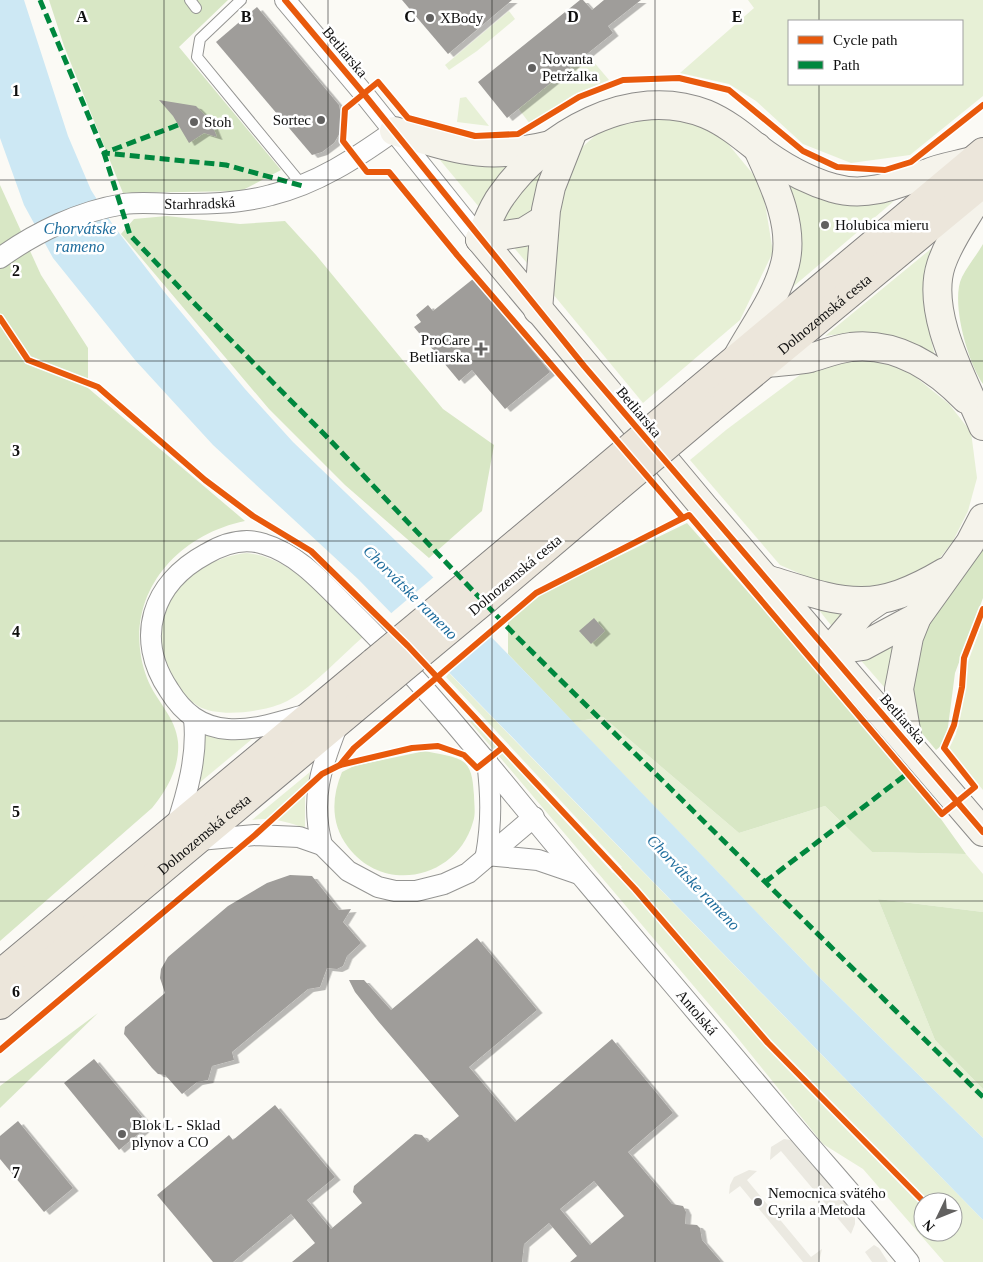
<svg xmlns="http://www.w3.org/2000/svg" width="983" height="1262" viewBox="0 0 983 1262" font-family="'Times New Roman',serif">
  <defs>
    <filter id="shadow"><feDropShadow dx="5.5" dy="3" stdDeviation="0" flood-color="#0004"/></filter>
  </defs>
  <rect width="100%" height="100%" fill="#fbfaf5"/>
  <g fill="#e7f0d6" fill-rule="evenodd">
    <path d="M748,0H983V96L910,155L851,163L803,144L756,101L729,84L680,73L754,8ZM789,21H962V84H789Z"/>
    <path d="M509,11L515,19L477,51L449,70L445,65Z"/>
    <path d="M587,54L609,80L573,95L530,124L518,108Z"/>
    <path d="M466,97L489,126L457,122L460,98Z"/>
    <path d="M657,117L690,122L724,139L762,185L773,252L740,320L643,403L548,288L552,230L568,160L598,133L629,118Z"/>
    <path d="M557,148L541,203L528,216L502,229L503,206Z"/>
    <path d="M435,154L526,159L484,213Z"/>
    <path d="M785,180C823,205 849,210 894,201L788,291C800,249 807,220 785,180Z"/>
    <path d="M537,231L532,269L510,243Z"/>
    <path d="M932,248C921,289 925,316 935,356C899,338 864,330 825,336Z"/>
    <path d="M851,355L897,362L949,404L971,432L977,478L968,511L952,543L934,565L897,584L869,590L833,588L780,565L690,460L726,430L805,371Z"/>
    <path d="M247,553C297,559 329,604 363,637C341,656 308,692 283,703C262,712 218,718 198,706C186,699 177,686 171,674C140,613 186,560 247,553Z"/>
    <path d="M811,600L852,608L834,629Z"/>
    <path d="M983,621V790L949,749L956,734L968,662Z"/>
    <path d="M899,637L891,695L858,657Z"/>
    <path d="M449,673L983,1220V1262H944L863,1169L823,1144L736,1036L470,722L472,720L613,873L622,867L446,677ZM923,1202H953V1232H923Z"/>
    <path d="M603,717L739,833L825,806L872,852L966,854L983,874V912L878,899L935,1040L983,1089V1138L822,980L573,722Z"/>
    <path d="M203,730L252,739L198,784Z"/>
    <path d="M310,772L305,798V828C287,822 271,817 252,820Z"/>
  </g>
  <g fill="#d8e7c5">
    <path d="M49,0H228L179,47L281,170L241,191L123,193L64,46Z"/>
    <path d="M0,185L41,275L88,348V388L245,521C171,536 119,603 147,678C155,700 176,717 178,742C180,767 167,790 152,808L0,941Z"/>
    <path d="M167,216L240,224L285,221L316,255L443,409L494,445L482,511L429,558L345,485L269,409L121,234L134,219Z"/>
    <path d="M983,244V384C968,363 950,301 962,277C968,265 977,255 983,244Z"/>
    <path d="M687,523L908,773L966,854L872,852L825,806L739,833L603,717L573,722L508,654V621L541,594Z"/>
    <path d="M983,548V598L955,673L946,742L936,750L916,726L910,688L929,613Z"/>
    <path d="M425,751C436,754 456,755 465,763C473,771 473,785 474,795C474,803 476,814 473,822C457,879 384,895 348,847C331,825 331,798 342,772L354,766Z"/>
    <path d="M878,899L983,912V1089L935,1040Z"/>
    <path d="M98,1013L0,1108V1086Z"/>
  </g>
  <g fill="#ebe9e1">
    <path d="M784,1139L791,1140L798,1144L851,1208L855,1216V1224L851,1234L781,1151L770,1160L771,1147Z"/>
    <path d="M749,1170L757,1171L747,1180L811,1257L822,1249L819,1262H803L740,1186L729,1194L730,1185L734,1177Z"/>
    <path d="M874,1245L879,1248L888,1262H872L865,1252Z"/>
  </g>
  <path fill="#cde8f4" d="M0,0H24L68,136L91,190L113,225L166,294L245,389L293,442L424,568L533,680L822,980L983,1138V1220L358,579L213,445L135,360L53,258L24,205L0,138Z"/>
  <path fill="#fbfaf5" d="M435,576L492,635L447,674L389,615Z"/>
  <g fill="#9f9d9a" fill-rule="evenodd" filter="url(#shadow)">
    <path d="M402,0H512L448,54Z"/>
    <path d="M580,0H583L592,10L604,0H641L608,26L613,33L507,118L478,82Z"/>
    <path d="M257,7L339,105L342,120L340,133L334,143L322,152L312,155L216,42Z"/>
    <path d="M159,100L196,106L210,120L217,137L204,133L189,143L173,116Z"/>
    <path d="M473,279L550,372L505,409L472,370L459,381L414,327L421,322L416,315L428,305L433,311Z"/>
    <path d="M594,618L605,631L591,644L579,631Z"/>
    <path d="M290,875L312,876L339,910L351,909L343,922L361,943L347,956L343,966L337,969L327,968L320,987L308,989L232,1052L234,1060L212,1066L208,1080L197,1082L182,1094L165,1075L158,1074L152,1068L124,1034L125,1027L165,993L160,978L161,969L168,957L228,906L267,883Z"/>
    <path d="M477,938L537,1010L469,1067L515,1122L612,1039L673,1113L628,1152L672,1204L683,1206L686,1212L685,1224L697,1225L700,1228L702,1240L721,1262H570L577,1256L549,1223L524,1244L522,1262H292L315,1243L291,1214L233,1262H213L157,1195L229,1135L233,1140L275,1105L335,1177L307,1200L331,1229L362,1203L353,1192L354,1186L415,1134L422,1135L428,1142L459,1116L378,1021L355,992L349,980H364L391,1010ZM594,1181L624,1216L590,1245L560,1209Z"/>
    <path d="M94,1059L149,1125L119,1150L64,1083Z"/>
    <path d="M18,1121L73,1188L44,1212L0,1159V1136Z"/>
  </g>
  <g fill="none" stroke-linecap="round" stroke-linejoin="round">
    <defs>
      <g id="lane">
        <path d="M190,0L196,8"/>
        <path d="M241,0L200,39L197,57L303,186"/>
      </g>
      <g id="street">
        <path d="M285,0L364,94L480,239"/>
        <path id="s1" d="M0,258C36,232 80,211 124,204C139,202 155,203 170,204C203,204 239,204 271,195C317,184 356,158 394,131"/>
        <path id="s2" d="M308,714C282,721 255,731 228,729C201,727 183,713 169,690C134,638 152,583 206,554C223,544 244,537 264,544C301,555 327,588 354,614C439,698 511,794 589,885C655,963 720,1040 786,1118C827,1166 869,1213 909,1262"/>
        <path d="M176,827C187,794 198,755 194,719"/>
        <path d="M199,840L255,835L299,837L322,845L348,871L378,887L395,891H416L444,884L468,873L534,817"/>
        <path d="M322,845C310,799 321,767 338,724"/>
        <path d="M486,855C492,821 491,794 487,760"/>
        <path d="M486,855L538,860L579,874"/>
      </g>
      <g id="secondary">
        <path d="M394,131C457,149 484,161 550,145"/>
        <path d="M983,187C970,214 950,237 941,265C925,314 965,382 983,426"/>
        <path d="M480,239L703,506L983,832"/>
        <path d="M480,239C487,224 492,208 502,195C544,135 631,84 706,114C725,122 740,134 756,147C778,164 806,180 833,188C867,198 898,184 928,173C942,167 958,165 972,161"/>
        <path d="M480,239L524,232L545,219"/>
        <path d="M538,310L546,210L551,187L573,131"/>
        <path d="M738,356C754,327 777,296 785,264C795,225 773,182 757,147"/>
        <path d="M768,363C781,361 796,361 810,358C824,354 836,349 851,347C897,342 936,368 966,399"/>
        <path d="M766,579C844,603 871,616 945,572"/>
        <path d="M829,651L863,646L917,617"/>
        <path d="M829,651L862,612L878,601"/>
        <path d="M908,742L899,689L909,637L917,617L970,543L983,518"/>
      </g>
      <g id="primary">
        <path d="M695,393L983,152"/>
        <path id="s3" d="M709,410L983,183"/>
        <path d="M469,583L599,474"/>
        <path d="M486,599L613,491"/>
        <path d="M0,974L374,662"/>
        <path id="s4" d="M0,1005L391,678"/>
      </g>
    </defs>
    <use href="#lane" stroke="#959593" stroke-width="12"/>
    <use href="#street" stroke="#959593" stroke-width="22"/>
    <use href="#secondary" stroke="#8c8b89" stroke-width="30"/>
    <use href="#primary" stroke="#838280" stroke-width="30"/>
    <use href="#lane" stroke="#fefefe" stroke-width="10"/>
    <use href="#street" stroke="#fefefe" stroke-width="20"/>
    <use href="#secondary" stroke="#f5f3eb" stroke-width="28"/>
    <use href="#primary" stroke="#ece6db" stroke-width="28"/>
    <defs>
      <g id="primary-bridge">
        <path d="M599,474L695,393"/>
        <path d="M613,491L709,410"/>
        <path d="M374,662L469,583"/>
        <path d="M391,678L486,599"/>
      </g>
    </defs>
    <use href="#primary-bridge" stroke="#838280" stroke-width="30" stroke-linecap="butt"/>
    <use href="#primary-bridge" stroke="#ece6db" stroke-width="28"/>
    <g stroke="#00873e" stroke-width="5" stroke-dasharray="10 5" stroke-linecap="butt">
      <path d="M40,0L104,153L130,235L196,305L326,436L514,634L983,1097"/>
      <path d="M178,125L104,153L226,165L303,186"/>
      <path d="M765,882L908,773"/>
    </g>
    <defs>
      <g id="cycleway">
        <path d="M285,0L364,94L584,366L983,832"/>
        <path d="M0,318L28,360L98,387L205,480L253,516L311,551L408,646L635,889L768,1043L924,1202"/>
        <path d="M683,518L457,255L389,172H367L343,141L345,109L378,82L408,118L475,136L518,134L579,97L623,80L679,78L729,90L803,151L837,167L885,170L911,162L983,105"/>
        <path d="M340,765L354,748L536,593L689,515L942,814L975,787L944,748L954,725L962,687L964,658L983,609"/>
        <path d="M0,1050L255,835L322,774L340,765L412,748L438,746L464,755L477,768L502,748"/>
      </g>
    </defs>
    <use href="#cycleway" stroke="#fff" stroke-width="9"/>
    <use href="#cycleway" stroke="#e8590c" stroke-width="6"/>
  </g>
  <path fill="none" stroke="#0f0f0f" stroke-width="1" stroke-opacity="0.55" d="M164,0V1262M328,0V1262M492,0V1262M655,0V1262M819,0V21M819,84V1262M0,180H983M0,361H983M0,541H983M0,721H983M0,901H983M0,1082H983"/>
  <g fill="#626160" stroke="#fff" stroke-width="2">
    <circle cx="430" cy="18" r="5"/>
    <circle cx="532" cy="68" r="5"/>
    <circle cx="321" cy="120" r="5"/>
    <circle cx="194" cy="122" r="5"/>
    <circle cx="825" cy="225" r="5"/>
    <path d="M478.5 341.5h5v5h5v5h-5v5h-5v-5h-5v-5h5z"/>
    <circle cx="122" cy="1134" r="5"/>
    <circle cx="758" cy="1202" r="5"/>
  </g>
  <g text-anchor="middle" stroke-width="5" stroke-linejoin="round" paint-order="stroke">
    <g font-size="15" fill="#0f0f0f" stroke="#fff" text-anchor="start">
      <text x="440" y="23">XBody</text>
      <text x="542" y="64">Novanta<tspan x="542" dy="17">Petržalka</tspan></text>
      <text x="311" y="125" text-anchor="end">Sortec</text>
      <text x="204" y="127">Stoh</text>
      <text x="835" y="230">Holubica mieru</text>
      <text x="470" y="345" text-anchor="end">ProCare<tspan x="470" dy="17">Betliarska</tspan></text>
      <text x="132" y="1130">Blok L - Sklad<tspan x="132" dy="17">plynov a CO</tspan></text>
      <text x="768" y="1198">Nemocnica svätého<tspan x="768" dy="17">Cyrila a Metoda</tspan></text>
    </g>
    <g font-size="15" fill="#0f0f0f" stroke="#fff">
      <text transform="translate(345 52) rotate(50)" y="5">Betliarska</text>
      <text dy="5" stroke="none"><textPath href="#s1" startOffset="212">Starhradská</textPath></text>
      <text dy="5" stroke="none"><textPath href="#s3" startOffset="150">Dolnozemská cesta</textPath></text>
      <text transform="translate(639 412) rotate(50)" y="5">Betliarska</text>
      <text transform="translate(515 575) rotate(-40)" y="5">Dolnozemská cesta</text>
      <text transform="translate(903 719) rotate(49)" y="5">Betliarska</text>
      <text dy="5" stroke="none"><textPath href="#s4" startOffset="266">Dolnozemská cesta</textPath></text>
      <text dy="5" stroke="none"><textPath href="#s2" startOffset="1019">Antolská</textPath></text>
    </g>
    <g font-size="16" font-style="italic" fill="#1d6c9c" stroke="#fff">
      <text x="80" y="234">Chorvátske<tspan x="80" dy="18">rameno</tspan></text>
      <text transform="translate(411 592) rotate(45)" y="6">Chorvátske rameno</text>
      <text transform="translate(694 882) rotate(46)" y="6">Chorvátske rameno</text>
    </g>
  </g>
  <g font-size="16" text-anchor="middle" font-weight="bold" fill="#0f0f0f" stroke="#fff" stroke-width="5" stroke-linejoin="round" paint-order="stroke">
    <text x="82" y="22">A</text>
    <text x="246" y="22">B</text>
    <text x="410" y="22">C</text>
    <text x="573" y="22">D</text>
    <text x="737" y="22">E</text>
    <text x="16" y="96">1</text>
    <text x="16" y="276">2</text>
    <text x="16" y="456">3</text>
    <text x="16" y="637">4</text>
    <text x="16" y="817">5</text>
    <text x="16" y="997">6</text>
    <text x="16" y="1178">7</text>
  </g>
  <rect x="788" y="20" width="175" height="65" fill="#ffffff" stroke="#9f9f9f"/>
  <rect x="798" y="36" width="25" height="8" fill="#e8590c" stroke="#9f9f9f"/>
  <text x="833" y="45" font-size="15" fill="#0f0f0f">Cycle path</text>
  <rect x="798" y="61" width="25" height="8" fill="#00873e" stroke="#9f9f9f"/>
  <text x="833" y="70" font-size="15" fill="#0f0f0f">Path</text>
  <g transform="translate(938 1217) rotate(227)"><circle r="24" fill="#ffffff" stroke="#9f9f9f"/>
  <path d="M0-4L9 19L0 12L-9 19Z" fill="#626160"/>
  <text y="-8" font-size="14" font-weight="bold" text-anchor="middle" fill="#0f0f0f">N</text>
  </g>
</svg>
